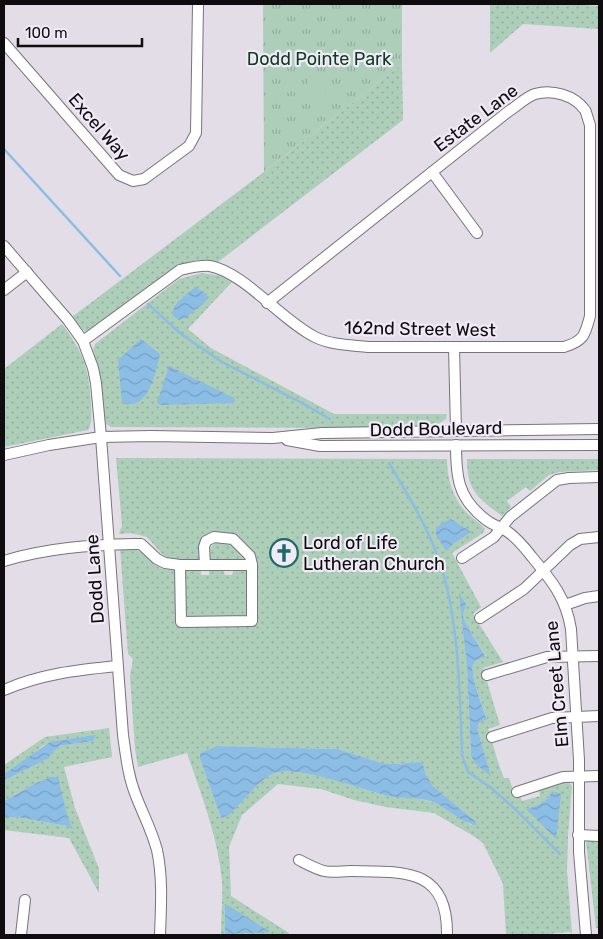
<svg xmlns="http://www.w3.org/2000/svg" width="603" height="939" viewBox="0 0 603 939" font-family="Rubik,sans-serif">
  <defs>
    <pattern id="grass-dots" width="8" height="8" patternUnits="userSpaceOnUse" patternTransform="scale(1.25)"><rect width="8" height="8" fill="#adceb8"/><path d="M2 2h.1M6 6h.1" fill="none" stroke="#94b09d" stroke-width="1.8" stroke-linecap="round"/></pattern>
    <pattern id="park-tufts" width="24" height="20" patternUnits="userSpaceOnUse" patternTransform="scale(1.25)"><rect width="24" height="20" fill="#adceb8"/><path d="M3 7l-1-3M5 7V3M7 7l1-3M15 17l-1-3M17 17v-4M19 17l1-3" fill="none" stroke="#94b09d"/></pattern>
    <pattern id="water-waves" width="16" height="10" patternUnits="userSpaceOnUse" patternTransform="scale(1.25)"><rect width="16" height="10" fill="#8cbde5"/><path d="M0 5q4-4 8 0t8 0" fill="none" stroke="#78a1c3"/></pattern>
  </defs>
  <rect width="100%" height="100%" fill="#e2dde7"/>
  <g fill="url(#grass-dots)" fill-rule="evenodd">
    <path d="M490,4H569L599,6V29L523,24L490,53Z"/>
    <path d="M402,64L403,120L218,262L194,261L178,266L88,332L83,330L72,317L264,172Z"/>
    <path d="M202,273L223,276L232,282L188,329L211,348L334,414H447L446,419L435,426L378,428L111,427L106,424L104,417L101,379L93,350L95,344L179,279Z"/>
    <path d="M62,324C83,352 89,368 91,404C91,412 93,423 88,430L4,447V369Z"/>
    <path d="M116,458L447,459C447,479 453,499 467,513C473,519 480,523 485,529L483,533L452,553L481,607L473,614L503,662L483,668L500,725L488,729C494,746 497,762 504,778H509L515,796L520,795L522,801L540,796L539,789L568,781L572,786L568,836L567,871L572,933L569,932L548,934H506L503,884L483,843L475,837L434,813L386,807L354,800L321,789L278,784L242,815L229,847L231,896L289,933L288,935H221C221,917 223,899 222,881C218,837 201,794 187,753L138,767L135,749L130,677L133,659L128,654L120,548C151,547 145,564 164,569C176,572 187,569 199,570L201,571V575H209V571L223,570L225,575H232L234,570L249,571V575L257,574V559L255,554L237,535L213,534L199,559L173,560L163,555L147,537L131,533L119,534L122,525ZM460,595L466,604L463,616L468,628L486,656C482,658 476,659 473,665C470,675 483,707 487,718L479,723L477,728L490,776L471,755L467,668ZM217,746L338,749L382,763L395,764L419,762L423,764L426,775L433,786L475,821L471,825C459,816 446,807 432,802C418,797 401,798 386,795C352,788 302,762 268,775L221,818L200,759V753ZM555,792L556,839L527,809C537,805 545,804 550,794Z"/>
    <path d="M467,459H599V470L559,472L549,475L530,491L526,487L507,501L511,507L502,516C478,498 467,491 467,459Z"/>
    <path d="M218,542L232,543L245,557L242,560H210C209,552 209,545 218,542Z"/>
    <path d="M109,728L112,757L64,767L75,808L99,869V893L69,838L4,830V818L17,817L67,826L72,829L65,811L60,785L43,781L36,783L4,801V779H7L46,759L59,746L93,741L44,745L26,760L4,774V765L45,737Z"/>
    <path d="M588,840H599V928H596L586,841Z"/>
  </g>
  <path fill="url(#park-tufts)" d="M263,4H402V64L264,172Z"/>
  <rect fill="#adceb8" x="307" y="79" width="18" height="18"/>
  <g fill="url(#water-waves)">
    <path d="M195,287L207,294V300L186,318L179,320L173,316C171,303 187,295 195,287Z"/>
    <path d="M141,339L160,354C155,373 149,412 122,403L118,360Z"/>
    <path d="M169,366L234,398L235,401L233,403L161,405L157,403Z"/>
    <path d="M451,519L471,532L453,544L446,551C436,533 427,529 451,519Z"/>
    <path d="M459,593L466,604L463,616L468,628L486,657C481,658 476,659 473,665C470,675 483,708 487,719L479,723L477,728L491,777L474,762L471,755L467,668Z"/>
    <path d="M96,735L93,741L59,746L47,759L7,779H4V774L50,742Z"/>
    <path d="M217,746L338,749L382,763L395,764L419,762L423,764L426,775L433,786L475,821L477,825C462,824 446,806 430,801C416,797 400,799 385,795C358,789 294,762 270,775C260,780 238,806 229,815L221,818L200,759V753Z"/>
    <path d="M51,777H58C63,796 65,812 73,830L67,826L17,817L4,818V801L36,783Z"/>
    <path d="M555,792L561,794L556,839L526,809C536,806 545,804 550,794Z"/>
    <path d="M225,904L269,931V932L226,934L225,932Z"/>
  </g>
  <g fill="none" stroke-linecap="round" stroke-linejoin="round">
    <g stroke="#8cbde5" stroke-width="2.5">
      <path d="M4,149L120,276"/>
      <path d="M148,304L181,334L222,362L300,402L330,419"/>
      <path d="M389,463C410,499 432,533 443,573C459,627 460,698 462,755L468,772L490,787L514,808L560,854"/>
    </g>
    <defs>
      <g id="minor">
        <path d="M4,43L119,175L133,181L144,179L189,146L196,133L198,4"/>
        <path d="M432,172L477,233"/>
        <path d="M4,246L68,320L83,341L93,368L96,383L101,437L123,735C126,756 128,776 136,796C143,814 152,831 157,850C163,878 161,907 160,935"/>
        <path d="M4,290L27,272"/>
        <path d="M83,341L180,270C189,268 200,265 210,266C245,273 281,320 315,337C331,345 350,345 368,347H564C584,341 585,335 590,316V125C588,120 587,114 585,110C574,95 552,89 535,94C526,97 517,106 509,111L267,303"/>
        <path d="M454,347L456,431"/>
        <path d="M287,440L320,446L599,445"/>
        <path d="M456,445C456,477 458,498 485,519C492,525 501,527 508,532C518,539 525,548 532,557C552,581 566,598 571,629L579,760V852L586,935"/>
        <path d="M4,455L49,445L101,437L151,436L273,438L322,433L599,429"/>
        <path d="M462,558L494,537L510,517L557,480L569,478L599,477"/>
        <path d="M4,561C46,548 90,545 134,544H141L157,559L165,563L180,565H252"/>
        <path d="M180,565L181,622L252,621V565L250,556L233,539L214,537L206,541L204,547L205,565"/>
        <path d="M565,605L585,598L599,596"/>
        <path d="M480,618L524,589L570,545L580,539L599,537"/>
        <path d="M487,675L547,657L599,656"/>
        <path d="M4,690C41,674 77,670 117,666"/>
        <path d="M492,737L552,718L599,716"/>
        <path d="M517,792L563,777L599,776"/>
        <path d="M578,835L599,836"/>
        <path d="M299,860C307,864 316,869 324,871C332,873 342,871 351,871C403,872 448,867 447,935"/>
        <path d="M21,935L25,900"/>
      </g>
    </defs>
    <use href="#minor" stroke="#78737c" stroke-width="12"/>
    <use href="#minor" stroke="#fff" stroke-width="10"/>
  </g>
  <defs>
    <symbol id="church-ring" viewBox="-11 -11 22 22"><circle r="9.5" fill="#efeaf5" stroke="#1d6966" stroke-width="1.5"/><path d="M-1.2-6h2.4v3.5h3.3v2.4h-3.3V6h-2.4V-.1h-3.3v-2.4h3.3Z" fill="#1d6966"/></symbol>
  </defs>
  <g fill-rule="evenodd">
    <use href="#church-ring" x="268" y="537" width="32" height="32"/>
  </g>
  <g text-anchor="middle" stroke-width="4.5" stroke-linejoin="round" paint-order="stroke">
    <g font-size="18" fill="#0e3a23" stroke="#efeaf5">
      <text x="319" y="65">Dodd Pointe Park</text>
    </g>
    <g font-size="18" fill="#0e0c0f" stroke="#efeaf5">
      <text transform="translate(476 118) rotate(-37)" y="6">Estate Lane</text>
      <text transform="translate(99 127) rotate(49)" y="6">Excel Way</text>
      <text transform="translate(420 329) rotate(1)" y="6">162nd Street West</text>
      <text transform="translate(436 429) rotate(-1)" y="6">Dodd Boulevard</text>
      <text transform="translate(95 579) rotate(-94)" y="6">Dodd Lane</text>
      <text transform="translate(557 684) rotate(-95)" y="6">Elm Creet Lane</text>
    </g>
    <g font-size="18" fill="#0e0c0f" stroke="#efeaf5" text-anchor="start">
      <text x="303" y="549">Lord of Life<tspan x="303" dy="21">Lutheran Church</tspan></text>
    </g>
  </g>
  <rect width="603" height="939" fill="none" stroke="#0e0c0f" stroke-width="10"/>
  <path d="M18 38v8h124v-8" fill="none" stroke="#0e0c0f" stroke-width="2.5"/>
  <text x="25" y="38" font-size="15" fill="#0e0c0f" stroke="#efeaf5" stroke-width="4" paint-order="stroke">100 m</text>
</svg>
